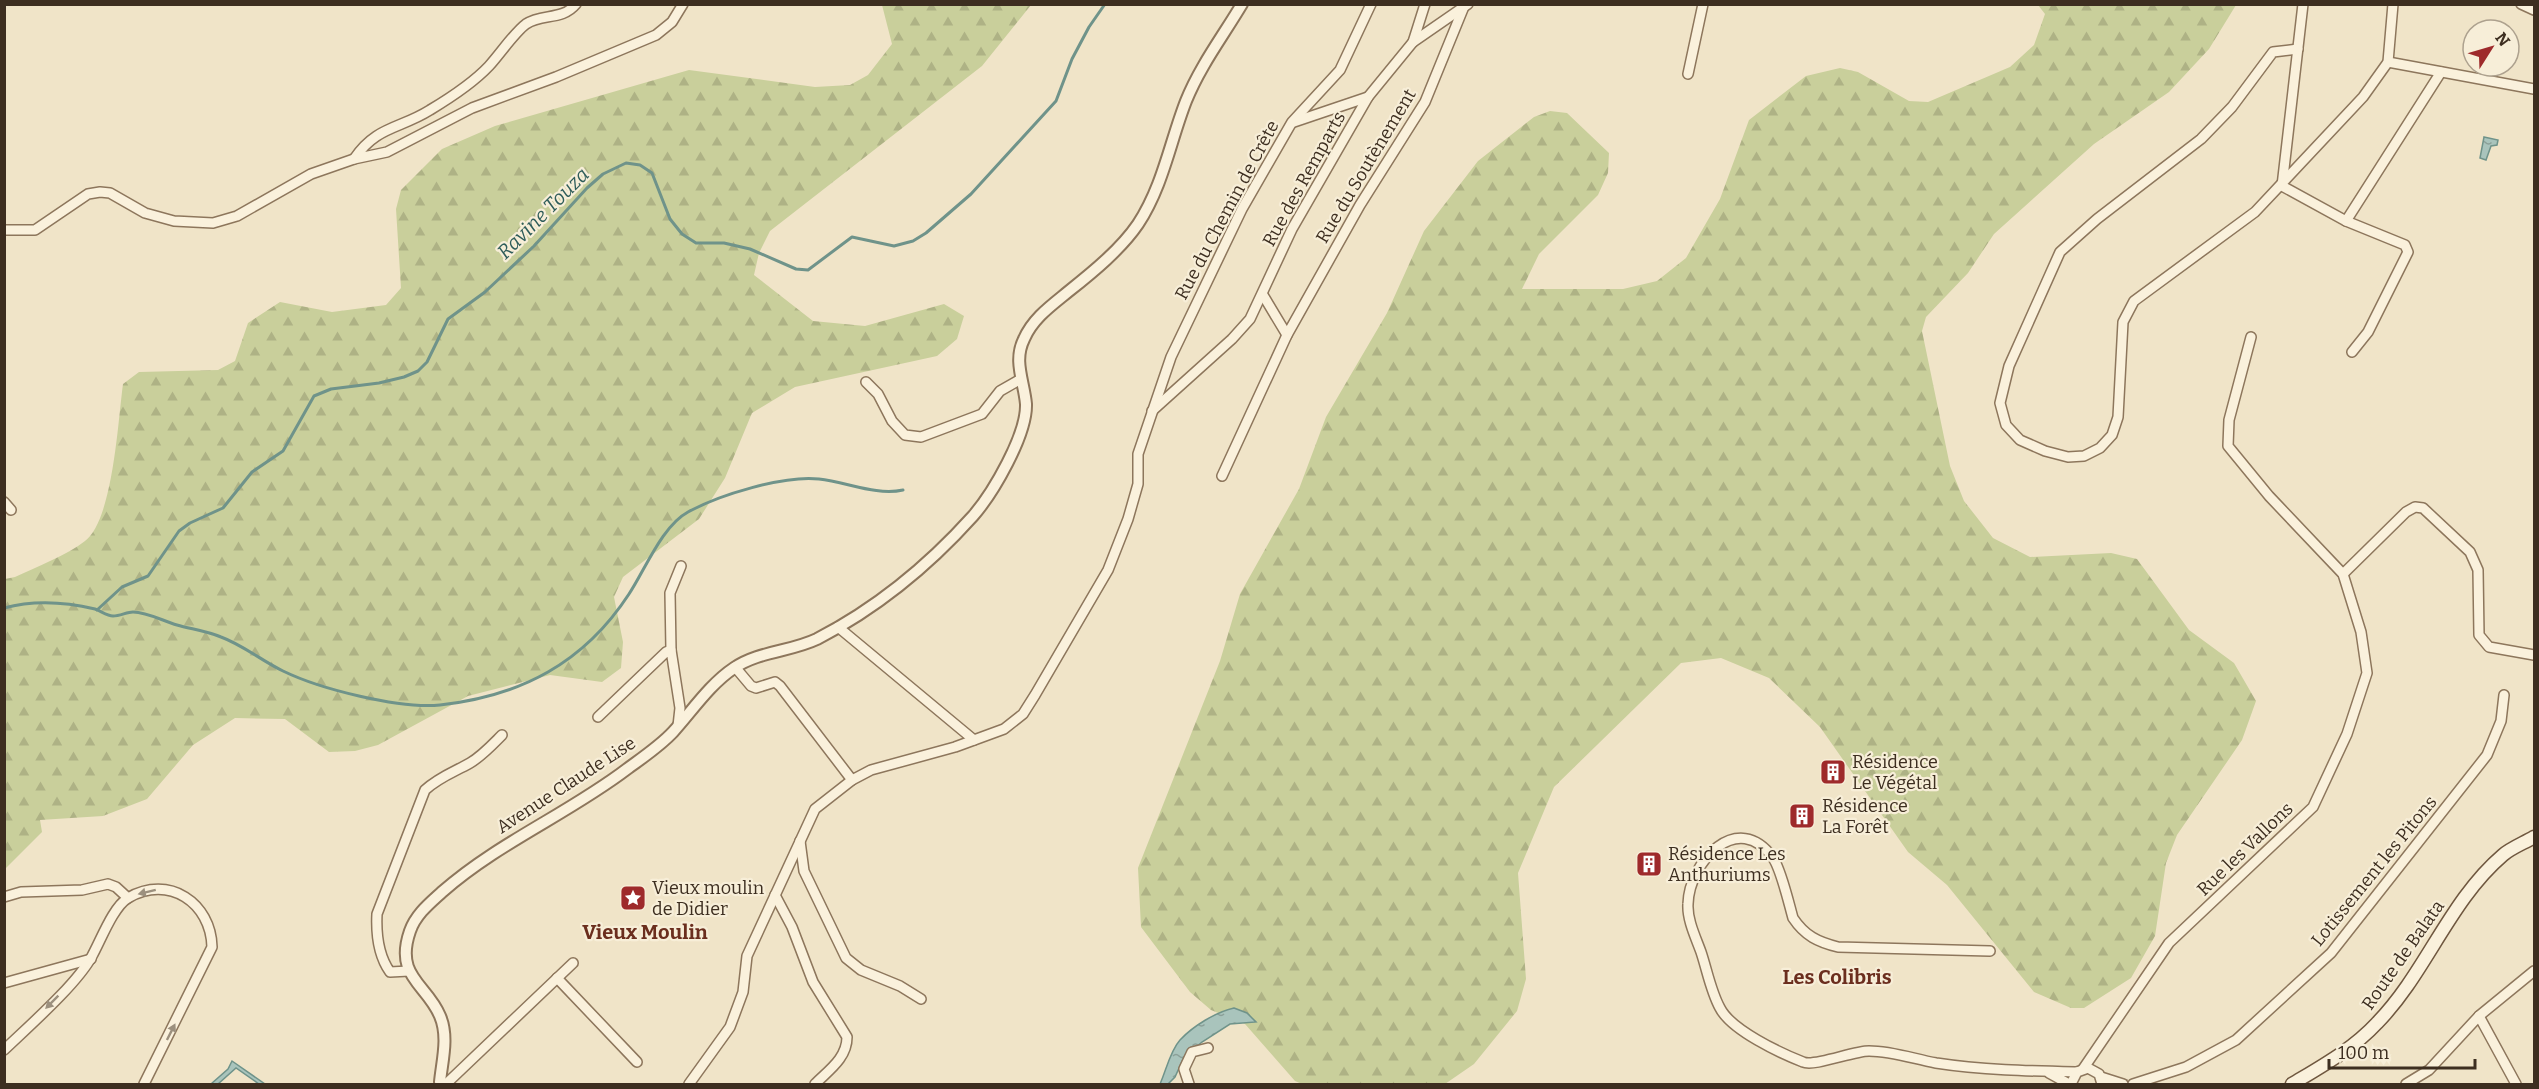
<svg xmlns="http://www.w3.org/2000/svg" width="2539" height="1089" viewBox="0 0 2539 1089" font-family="Bitter,serif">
  <defs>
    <pattern id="forest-firs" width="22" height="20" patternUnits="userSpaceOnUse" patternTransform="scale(1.5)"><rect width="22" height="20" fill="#c9cf9b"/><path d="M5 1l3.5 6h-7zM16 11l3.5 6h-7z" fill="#aeb285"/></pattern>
    <pattern id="water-ripples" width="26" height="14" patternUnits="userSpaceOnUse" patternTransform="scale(1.5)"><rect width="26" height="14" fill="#a9c4bc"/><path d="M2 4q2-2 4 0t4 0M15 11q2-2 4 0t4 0" fill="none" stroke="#8ba098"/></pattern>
  </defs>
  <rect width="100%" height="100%" fill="#f0e4c8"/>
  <g fill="url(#forest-firs)">
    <path d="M882,5H1031L982,66L770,231L759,253L754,275L813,321L865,326L944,304L964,316L957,339L937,356L795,387L752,413L725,478L699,519L623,577L614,597L623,642L621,668L602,682L550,675L468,696L378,745L355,751L329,752L285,719L235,718L193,745L147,799L103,816L40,820L42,832L5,869V579L15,577C36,567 67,555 85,541C113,520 118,420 123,384L139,372L218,370L235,361L248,323L280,302L332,312L386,305L401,288L396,209L401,190L442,149L495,126L689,70L815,87L850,85L868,75L892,44Z"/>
    <path d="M2038,5H2236L2209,49L2169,92L2094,144L1994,234L1968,273L1926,317L1922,331L1950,466L1964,501L1993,538L2030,557L2111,553L2137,559L2189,630L2234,663L2256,701L2242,740L2177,835L2166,863L2155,936L2131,978L2084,1008H2071L2034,992L1947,885L1908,852L1820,727L1769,678L1721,658L1681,663L1554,787L1518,873L1526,979L1517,1011L1474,1064L1445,1084H1302L1295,1081L1245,1024L1211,1010L1190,992L1141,927L1138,868L1220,661L1240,594L1299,489L1326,417L1387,313L1424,231L1478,161L1534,117L1550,111L1567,113L1609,153L1608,173L1598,195L1539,254L1522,289H1623L1657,281L1686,258L1720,199L1749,120L1806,76L1840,68L1858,72L1909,101L1928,102L2010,67L2034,45L2045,14Z"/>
  </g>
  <g fill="url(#water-ripples)" stroke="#6f938a" stroke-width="1.5">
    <path d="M2484,137L2498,140L2497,145L2491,146L2486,160L2480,158Z"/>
    <path d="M1234,1008L1247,1013L1256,1022L1230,1024L1202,1042L1184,1057L1175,1077L1168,1084H1160C1166,1071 1170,1051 1180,1040C1193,1026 1216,1012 1234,1008Z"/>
    <path d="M232,1061L265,1084H259L236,1068L218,1084H211L228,1069Z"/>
  </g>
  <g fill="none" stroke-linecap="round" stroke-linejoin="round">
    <g stroke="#6f938a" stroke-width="3">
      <path d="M4,608C33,600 66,602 95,609C101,611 107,616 113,616C120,616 127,612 133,612C147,612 163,621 177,625C191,629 207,631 221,637C243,645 262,661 283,671C320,689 399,709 440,705C521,696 584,663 629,594C645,570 662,526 688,512C719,495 784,475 819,479C847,482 876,496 903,490"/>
      <path d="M97,610L122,587L148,576L179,531L190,523L223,508L252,472L283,451L314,396L331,389L379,383L404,377L418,371L427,362L448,319L485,292L534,246L587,188L603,174L626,163L640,165L652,173L670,219L682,234L696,243H724L750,249L796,269L808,270L852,237L894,246L913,241L926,233L971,194L1056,101L1072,59L1089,27L1105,4"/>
    </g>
    <defs>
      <g id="minor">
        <path d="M2303,4L2282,186L2346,221L2441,72"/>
        <path d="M2521,4L2534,10"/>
        <path d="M1413,42L1468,4"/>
        <path d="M2298,49L2273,52L2232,107L2201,139L2097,219L2060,252L2009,366L2000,403L2006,425L2020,440L2045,451L2068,457L2084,456L2100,448L2112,435L2118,417L2123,322L2134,301L2255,212L2363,97L2388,62L2393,4"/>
        <path d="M2388,62L2534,89"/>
        <path d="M1688,74L1703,4"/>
        <path d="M1294,122L1368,97"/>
        <path d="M354,159C376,126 400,129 430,110C450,98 473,83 489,66C500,54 514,33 526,24C542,13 562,21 576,4"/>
        <path d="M2346,221L2405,245L2408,252L2368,332L2352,352"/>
        <path d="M4,230H35L88,194L100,192L110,193L145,213L174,221L213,223L237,216L311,174L354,159L387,152L472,108L556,77L656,35L672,22L683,4"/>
        <path d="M1263,295L1287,335"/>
        <path d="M866,382L878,394L892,421L905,435L921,437L982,414L1000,391L1021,379"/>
        <path d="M1152,411L1232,339L1250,319L1292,229L1368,97L1413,42L1425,4"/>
        <path d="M1222,476L1287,335L1360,205L1425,102L1463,9"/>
        <path d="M4,502L11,510"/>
        <path d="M2343,574L2406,512L2415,507L2423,508L2470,552L2478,570L2479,635L2489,647L2534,655"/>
        <path d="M838,627L974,740"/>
        <path d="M671,650L670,593L681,566"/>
        <path d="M735,667L751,686L756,688L775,682L780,686L852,780"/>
        <path d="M598,717L666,652L671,650L680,708L678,726"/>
        <path d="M800,841L804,871L846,958L861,970L900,986L921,999"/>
        <path d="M775,895L792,927L813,982L847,1037C847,1058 829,1070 815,1084"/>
        <path d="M4,897L21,892L82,890L108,884L116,887L128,898"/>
        <path d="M1990,951L1838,947C1818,942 1805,936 1793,918C1789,904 1781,869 1773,858C1738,809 1689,862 1688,904C1687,920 1696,938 1701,952C1707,970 1711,992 1720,1008C1731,1030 1780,1053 1803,1062C1814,1067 1853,1051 1869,1051C1892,1051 1914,1059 1936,1063C1981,1070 2031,1071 2077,1072"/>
        <path d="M409,971L390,972C378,955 376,934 377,914L425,790C439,777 454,772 470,763C482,756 492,745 502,735"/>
        <path d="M557,978L637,1062"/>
        <path d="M4,983L91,959"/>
        <path d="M2479,1016L2516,1084"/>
        <path d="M4,1050C29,1026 77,984 92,956C101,940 113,907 128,898C169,874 211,903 212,947L144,1084"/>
        <path d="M2083,1069L2169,943L2313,807L2347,734L2367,673L2361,632L2343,574L2269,496L2228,446L2229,420L2251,337"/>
        <path d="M2049,1073L2069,1084"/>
        <path d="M2101,1077L2123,1084"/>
        <path d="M446,1084L573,963"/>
        <path d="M689,1084L730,1027L743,992L747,956L815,809L852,780L871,770L955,747L1004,729L1023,714L1035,695L1108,570L1128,519L1138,484V454L1171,357L1242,209L1292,122L1340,70L1371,4"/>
        <path d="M1189,1084L1184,1069L1192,1052L1208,1048"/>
        <path d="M2071,1084L2077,1072L2088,1068L2099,1074L2102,1084"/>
        <path d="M2133,1084L2186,1067L2236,1040L2331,953L2487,755L2501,721L2504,695"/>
        <path d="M2406,1084L2429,1070L2479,1016L2534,971"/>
      </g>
      <path id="tertiary" d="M440,1082C442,1061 449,1037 440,1016C427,984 394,977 410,931C416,914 430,903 442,892C499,842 568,814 627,769C642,758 660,746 673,732C692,711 710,684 734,668C759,651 790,652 817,639C875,609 929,565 973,516C993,493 1027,435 1026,404C1024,381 1013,361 1024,339C1033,318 1052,305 1069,291C1093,272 1121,249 1138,224C1163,186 1170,142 1186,101C1200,66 1223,36 1242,4"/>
      <path id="secondary" d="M2292,1084C2322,1066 2353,1049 2377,1023C2426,973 2449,901 2503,855C2511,848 2524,843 2534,837"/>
    </defs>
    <use href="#minor" stroke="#8d765c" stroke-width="12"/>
    <use href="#tertiary" stroke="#8d765c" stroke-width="14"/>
    <use href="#secondary" stroke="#6f573f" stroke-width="15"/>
    <use href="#minor" stroke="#faf1dc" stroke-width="9"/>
    <use href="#tertiary" stroke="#faf1dc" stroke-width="10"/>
    <use href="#secondary" stroke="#faf1dc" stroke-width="12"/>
  </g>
  <defs><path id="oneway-solid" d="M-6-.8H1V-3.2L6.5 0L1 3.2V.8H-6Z" transform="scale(1.5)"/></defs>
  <g fill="#9c907e">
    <use href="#oneway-solid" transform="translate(147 892) rotate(166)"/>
    <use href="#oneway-solid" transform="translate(52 1002) rotate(135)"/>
    <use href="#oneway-solid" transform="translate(171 1032) rotate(-63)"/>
  </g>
  <defs>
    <symbol id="building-square" viewBox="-11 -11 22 22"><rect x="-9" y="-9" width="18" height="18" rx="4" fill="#9e2a2b" stroke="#f7eed8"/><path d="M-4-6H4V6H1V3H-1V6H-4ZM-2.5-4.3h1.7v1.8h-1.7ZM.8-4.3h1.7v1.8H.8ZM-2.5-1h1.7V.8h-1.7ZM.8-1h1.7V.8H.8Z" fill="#fff"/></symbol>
    <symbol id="sight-square" viewBox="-11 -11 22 22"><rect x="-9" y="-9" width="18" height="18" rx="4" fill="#9e2a2b" stroke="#f7eed8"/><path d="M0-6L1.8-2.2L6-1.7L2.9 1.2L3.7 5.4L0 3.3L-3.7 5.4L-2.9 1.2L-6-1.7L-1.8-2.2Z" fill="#fff"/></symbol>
  </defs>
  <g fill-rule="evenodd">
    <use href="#building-square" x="1818" y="757" width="30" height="30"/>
    <use href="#building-square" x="1787" y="801" width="30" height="30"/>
    <use href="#building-square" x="1634" y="849" width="30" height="30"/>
    <use href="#sight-square" x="618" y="883" width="30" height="30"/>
  </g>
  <g text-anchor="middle" stroke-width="4.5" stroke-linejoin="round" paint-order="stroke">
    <g font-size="18" fill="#3d2e20" stroke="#f7eed8">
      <text transform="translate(1366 166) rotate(-59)" y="6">Rue du Soutènement</text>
      <text transform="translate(1304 179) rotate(-61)" y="6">Rue des Remparts</text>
      <text transform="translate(1227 210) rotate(-62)" y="6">Rue du Chemin de Crête</text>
      <text transform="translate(566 785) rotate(-33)" y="6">Avenue Claude Lise</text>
      <text transform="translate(2245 849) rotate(-44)" y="6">Rue les Vallons</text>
      <text transform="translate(2374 871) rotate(-51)" y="6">Lotissement les Pitons</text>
      <text transform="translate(2403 955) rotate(-55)" y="6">Route de Balata</text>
    </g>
    <g font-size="18" fill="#3d2e20" stroke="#f7eed8" text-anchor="start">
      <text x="1852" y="768">Résidence<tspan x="1852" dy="21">Le Végétal</tspan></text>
      <text x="1822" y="812">Résidence<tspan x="1822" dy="21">La Forêt</tspan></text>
      <text x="1668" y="860">Résidence Les<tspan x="1668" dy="21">Anthuriums</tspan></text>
      <text x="652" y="894">Vieux moulin<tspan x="652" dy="21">de Didier</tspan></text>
    </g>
    <g font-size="20" font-style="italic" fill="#2f5d5a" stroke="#f7eed8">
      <text transform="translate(543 213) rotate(-45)" y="7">Ravine Touza</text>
    </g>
    <g font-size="20" font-weight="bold" fill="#6b2e1e" stroke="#f7eed8">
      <text x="645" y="939">Vieux Moulin</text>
      <text x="1837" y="984">Les Colibris</text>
    </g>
  </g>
  <rect width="2539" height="1089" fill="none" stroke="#3d2e20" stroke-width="12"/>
  <g transform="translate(2491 48) rotate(53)"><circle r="28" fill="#f7eed8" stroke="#ada18e" stroke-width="1.5"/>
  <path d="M0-4.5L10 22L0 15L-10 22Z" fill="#9e2a2b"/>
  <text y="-9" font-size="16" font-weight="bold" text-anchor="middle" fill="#3d2e20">N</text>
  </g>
  <path d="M2329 1059v9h146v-9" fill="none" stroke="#3d2e20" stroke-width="3"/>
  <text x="2338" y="1059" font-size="18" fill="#3d2e20" stroke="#f7eed8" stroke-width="4.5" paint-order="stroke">100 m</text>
</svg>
